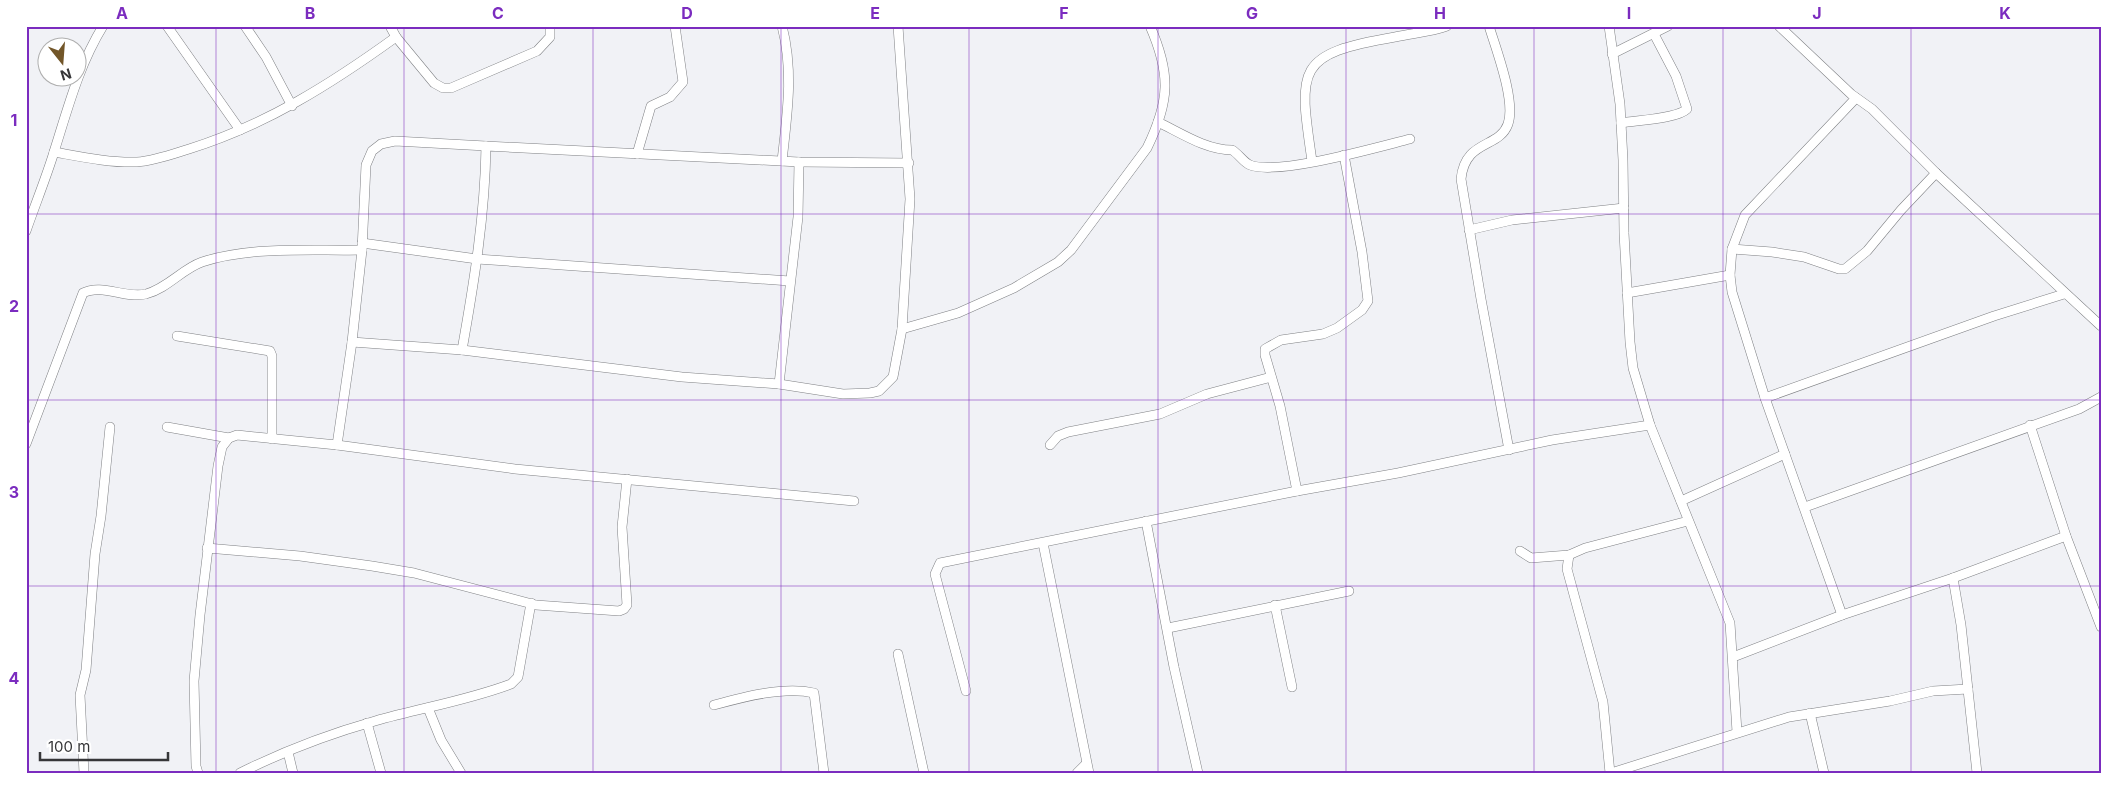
<svg xmlns="http://www.w3.org/2000/svg" width="2127" height="799" viewBox="0 0 2127 799" font-family="Inter,sans-serif">
  <rect width="100%" height="100%" fill="#f1f2f6"/>
  <g fill="none" stroke-linecap="round" stroke-linejoin="round">
    <defs>
      <g id="street">
        <path d="M167,26L240,130"/>
        <path d="M245,26L266,57L292,106"/>
        <path d="M390,26L396,37L434,83L443,88H451L537,51L550,37V26"/>
        <path d="M782,26C794,72 787,115 782,161"/>
        <path d="M1489,26C1496,49 1516,101 1508,124C1499,149 1465,139 1461,179L1481,299L1509,450"/>
        <path d="M1609,26L1620,104L1623,160L1624,233L1630,342L1633,368L1650,425L1730,623L1737,732"/>
        <path d="M1779,26L1851,94L1872,109L1936,173L2101,326"/>
        <path d="M1612,54L1668,26"/>
        <path d="M1158,122C1181,133 1206,150 1232,150C1239,154 1243,162 1250,165C1277,176 1378,147 1410,139"/>
        <path d="M1621,123C1636,120 1677,119 1687,109L1676,76L1654,34"/>
        <path d="M54,152C82,157 110,163 137,162C154,161 173,154 189,149C266,125 331,84 396,37"/>
        <path d="M637,154L651,106L670,97L683,82L675,26"/>
        <path d="M1312,161C1298,67 1296,54 1395,37C1413,33 1431,32 1447,26"/>
        <path d="M1469,230L1512,220L1624,208"/>
        <path d="M26,231C35,205 46,178 54,152C68,108 79,65 103,26"/>
        <path d="M362,243L477,259L790,281"/>
        <path d="M1732,249L1772,252L1804,257L1839,269H1845L1867,251L1901,210L1936,173"/>
        <path d="M1627,293L1730,275"/>
        <path d="M902,329L958,313L1014,288L1058,262L1071,250L1147,148C1170,101 1171,74 1150,26"/>
        <path d="M177,336L270,351L272,356V439"/>
        <path d="M352,342L462,350L682,377L779,384L843,394L870,393L879,391L893,377L902,329L910,199L898,26"/>
        <path d="M462,350C474,283 485,215 486,146L799,162L909,163"/>
        <path d="M779,384L798,217L799,162"/>
        <path d="M1765,398L1994,316L2064,294"/>
        <path d="M2030,425L2066,536L2101,627"/>
        <path d="M167,427L229,438L237,435L337,445L515,469L854,501"/>
        <path d="M26,444L83,293C102,283 125,299 146,294C168,288 182,269 202,262C252,246 310,251 362,250"/>
        <path d="M337,445L352,342L362,250L366,165L372,151L381,144L395,141L486,146"/>
        <path d="M1050,445L1058,436L1068,432L1160,414L1207,394L1271,377"/>
        <path d="M1297,491L1280,406L1265,355V349L1281,340L1323,334L1337,328L1362,310L1368,301L1362,252L1344,155"/>
        <path d="M1681,501L1785,454"/>
        <path d="M1805,507L2079,409L2101,397"/>
        <path d="M1146,521L1174,667L1198,773"/>
        <path d="M1043,543L1089,773"/>
        <path d="M207,548L300,556L372,566L414,573L536,605L619,611L624,609L627,605L622,527L627,479"/>
        <path d="M1520,551L1531,558L1569,555L1585,548L1688,521"/>
        <path d="M1569,555L1567,569L1603,702L1610,773"/>
        <path d="M1953,578L1961,625L1977,773"/>
        <path d="M1275,605L1292,687"/>
        <path d="M1842,615L1765,398L1732,292L1730,275L1732,249L1745,215L1856,98"/>
        <path d="M1168,628L1349,591"/>
        <path d="M898,654L924,773"/>
        <path d="M1733,657L1842,615L1953,578L2066,536"/>
        <path d="M966,691L935,574L940,563L1297,491L1398,473L1552,440L1650,425"/>
        <path d="M714,705C743,697 784,686 814,693L824,773"/>
        <path d="M428,708L441,740L461,773"/>
        <path d="M1810,713L1824,773"/>
        <path d="M367,723L381,773"/>
        <path d="M288,752L293,773"/>
        <path d="M84,773L80,695L86,670L95,554L101,516L110,427"/>
        <path d="M198,773L196,766L194,681L200,615L218,466L222,447L229,438"/>
        <path d="M240,773C282,752 329,734 375,721C420,708 466,701 511,684L518,677L531,603"/>
        <path d="M1077,773L1086,764"/>
        <path d="M1611,773L1789,717L1890,701L1933,691L1968,689"/>
      </g>
    </defs>
    <use href="#street" stroke="#7f8084" stroke-width="10"/>
    <use href="#street" stroke="#fff" stroke-width="9"/>
  </g>
  <path fill="none" stroke="#7b2cbf" stroke-width="1" stroke-opacity="0.55" d="M216,26V773M404,26V773M593,26V773M781,26V773M969,26V773M1158,26V773M1346,26V773M1534,26V773M1723,26V773M1911,26V773M26,214H2101M26,400H2101M26,586H2101"/>
  <rect width="2127" height="799" fill="none" stroke="#ffffff" stroke-width="55"/>
  <g transform="translate(62 62) rotate(163)"><circle r="24" fill="#ffffff" stroke="#afafaf"/>
  <path d="M0-4L9 19L0 12L-9 19Z" fill="#725629"/>
  <text y="-8" font-size="14" font-weight="bold" text-anchor="middle" fill="#363638">N</text>
  </g>
  <path d="M40 752v8h128v-8" fill="none" stroke="#363638" stroke-width="2.5"/>
  <text x="48" y="752" font-size="15" fill="#363638" stroke="#ffffff" stroke-width="4" paint-order="stroke">100 m</text>
  <rect x="28" y="28" width="2072" height="744" fill="none" stroke="#7b2cbf" stroke-width="2"/>
  <g font-size="16" text-anchor="middle" font-weight="bold" fill="#7b2cbf">
    <text x="122" y="19">A</text>
    <text x="310" y="19">B</text>
    <text x="498" y="19">C</text>
    <text x="687" y="19">D</text>
    <text x="875" y="19">E</text>
    <text x="1064" y="19">F</text>
    <text x="1252" y="19">G</text>
    <text x="1440" y="19">H</text>
    <text x="1629" y="19">I</text>
    <text x="1817" y="19">J</text>
    <text x="2005" y="19">K</text>
    <text x="14" y="126">1</text>
    <text x="14" y="312">2</text>
    <text x="14" y="498">3</text>
    <text x="14" y="684">4</text>
  </g>
</svg>
